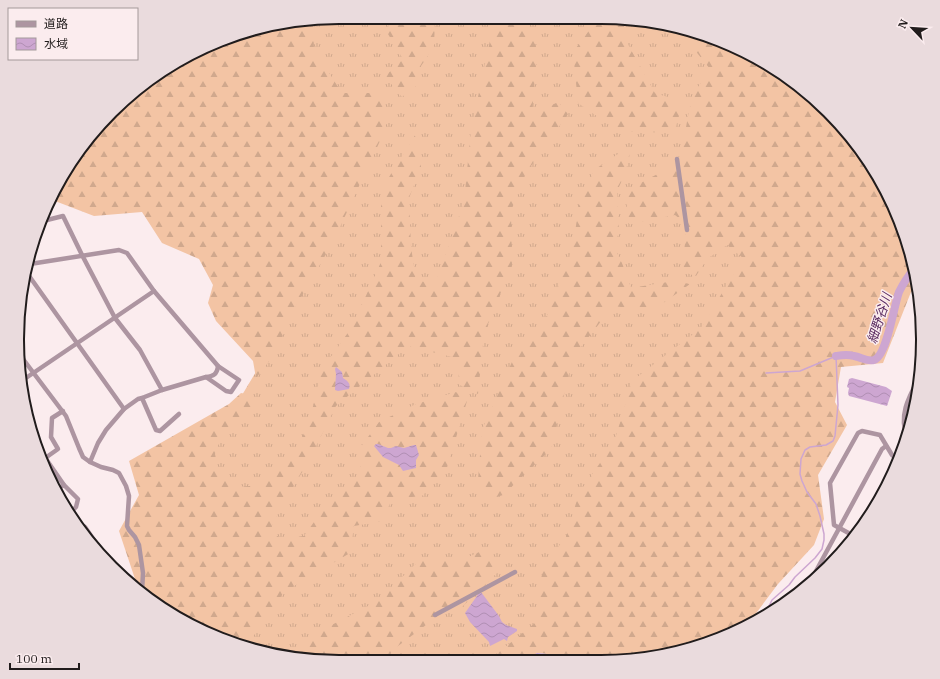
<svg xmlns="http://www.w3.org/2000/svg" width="940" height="679" viewBox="0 0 940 679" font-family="'IBM Plex Serif','Noto Sans JP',serif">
  <defs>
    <pattern id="grass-tufts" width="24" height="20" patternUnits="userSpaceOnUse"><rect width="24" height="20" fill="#f3c4a4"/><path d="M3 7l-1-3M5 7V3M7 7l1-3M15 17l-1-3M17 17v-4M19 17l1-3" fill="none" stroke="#d0a88d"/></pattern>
    <pattern id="forest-firs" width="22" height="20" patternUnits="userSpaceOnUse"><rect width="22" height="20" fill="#f3c4a4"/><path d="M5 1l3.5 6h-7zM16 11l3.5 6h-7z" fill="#d0a88d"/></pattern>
    <pattern id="water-waves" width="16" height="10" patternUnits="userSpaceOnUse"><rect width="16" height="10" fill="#cda6d1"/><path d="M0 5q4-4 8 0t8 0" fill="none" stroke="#b08eb3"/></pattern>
  </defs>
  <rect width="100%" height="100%" fill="#fbecee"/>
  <path fill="url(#grass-tufts)" d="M340,17H601L684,28L723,46L759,258L541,627L489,660L318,661L256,651L203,631L194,475L263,360L310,63L311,21Z"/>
  <g fill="url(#forest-firs)">
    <path d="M389,17H435L434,47L421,66L419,84L402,97L385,76L403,59L388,34Z"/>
    <path d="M495,17H526L537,50L532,115L558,102L568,114L526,173L511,211L512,265L484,334L478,394L460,385L456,358L408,346L336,406L306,466L284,501L270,530L281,539L304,536L329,501L360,477V448L379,422L416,404L456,392L467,401L446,471L422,496L392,499L382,521L354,526L350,553L284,592L254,635L240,645L197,629L129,583L135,579L119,531L139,495L129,461L229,404L241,393L252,395L253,404L241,423L222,435L215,454L219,473L238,487L264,485L294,454L309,423L322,369L352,327L381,262V190L417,132L421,167L409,198L411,247L416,280L435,284L464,202L471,130Z"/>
    <path d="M592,17H601L624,20L625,39L655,93L683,102L674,133L618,131L578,103L573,52L591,28Z"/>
    <path d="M313,20L314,50L342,93H385L386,128L333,242L295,308L274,355L256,378L253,361L216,321L208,303L213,285L199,259L162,243L142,212L94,216L55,201L50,197L97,127L161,71L256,28Z"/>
    <path d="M694,32L779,71L856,143L890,197L912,256L918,290L911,292L883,363L841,367L835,402L847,425L818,475L824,519L814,545L778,584L748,624L724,637L643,659L564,660L567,656L537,653L536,654L548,660H483L494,656L535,623L543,566L566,537L579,493L614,443L632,381L701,328L743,258L727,245L707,259L696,276L683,272L686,224L675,215L629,224L625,191L671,167L681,153L692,96L710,69L694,49Z"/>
    <path d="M627,148L631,149L625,174L617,191L619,233L613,245L622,263L631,288L674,281L690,284L652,311L613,306L573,357L551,449L503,495L483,501L478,480L482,430L515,355L545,321L573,247L580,197L594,170Z"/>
    <path d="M490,547L500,570L461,608L446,610L398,646L384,661H318L290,657L320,631L376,602L423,557L464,559Z"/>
  </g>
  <g fill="url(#water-waves)">
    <path d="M336,367L342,372L343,378C348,381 351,384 349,389L338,391L335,390L336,374L335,369Z"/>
    <path d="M852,378L886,387L892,391L887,406L849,396L848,393L849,388L847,387L849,379Z"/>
    <path d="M376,444H378L388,448H391L396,446L404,448L414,445H416L419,455L416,460V468L403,471L399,465L383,457L374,446Z"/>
    <path d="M481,592L499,616L502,622L506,625L517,629V631L508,637L507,641L504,639L490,646L489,642L470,622L465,613L479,593Z"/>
    <path d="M537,653L567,656L564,660H548L535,654Z"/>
  </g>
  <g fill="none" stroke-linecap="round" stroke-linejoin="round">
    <path stroke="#cda6d1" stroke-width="1.5" d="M765,614L772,600L789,585L795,577L815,558L822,549L824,540V534L820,516L816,504L807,492L802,481L800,474L801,459L805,450L810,447L826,445L833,441L835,436L838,405L836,356L800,371L766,373"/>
    <path stroke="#cda6d1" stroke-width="8" d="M836,356C842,355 847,354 854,356C861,357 867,362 874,360C887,356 894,305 899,292C903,284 908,276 914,269"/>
    <g stroke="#ad95a1" stroke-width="4.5">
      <path d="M677,159L687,230"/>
      <path d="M43,221L63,216L82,255L115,318L140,350L162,390"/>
      <path d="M30,264L119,250L127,253L154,291L218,366L239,380L231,392L226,391L206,377L162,390L142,398L138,399L124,409L106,430L98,443L90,462"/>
      <path d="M27,273L124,409"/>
      <path d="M921,344L920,343L921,329L922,326"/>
      <path d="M20,355L66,416L79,448L83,457L90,462L101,467L113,470L119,473L126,486L129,496L127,526L129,530L135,537L139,545L143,573L142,592"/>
      <path d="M206,377C213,376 217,375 218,366"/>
      <path d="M20,382L154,291"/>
      <path d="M142,398L156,430L160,431L179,414"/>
      <path d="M907,437C898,414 910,395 920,376"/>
      <path d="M37,446L64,485L78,499L76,507L70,513"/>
      <path d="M41,461L58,449L51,437L52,418L63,411"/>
      <path d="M57,489L64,485"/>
      <path d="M81,531L85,527L114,569"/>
      <path d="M854,536L834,525L830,483L858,433L862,431L880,435L892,455L898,460"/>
      <path d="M809,584L882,449L886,446"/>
      <path d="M435,615L515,572"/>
    </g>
  </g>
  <g text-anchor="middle" stroke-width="3" stroke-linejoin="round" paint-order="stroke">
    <g font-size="13" font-style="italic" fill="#592a5f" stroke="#fbecee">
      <text transform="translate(879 318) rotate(-72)" y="5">細野谷川</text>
    </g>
  </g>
  <path d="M0 0H940V679H0ZM339 24H601A315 315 0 0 1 916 339V340A315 315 0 0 1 601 655H339A315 315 0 0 1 24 340V339A315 315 0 0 1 339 24Z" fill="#eadbdd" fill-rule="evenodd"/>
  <path fill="none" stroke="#211c1c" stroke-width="2" d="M339 24H601A315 315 0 0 1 916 339V340A315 315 0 0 1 601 655H339A315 315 0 0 1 24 340V339A315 315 0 0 1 339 24Z"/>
  <rect x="8" y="8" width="130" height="52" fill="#fbecee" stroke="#a4999a"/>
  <rect x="16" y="21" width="20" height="6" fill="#ad95a1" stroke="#a4999a"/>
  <text x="44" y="28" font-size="12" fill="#211c1c">道路</text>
  <rect x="16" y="38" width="20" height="12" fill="url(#water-waves)" stroke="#a4999a"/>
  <text x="44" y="48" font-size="12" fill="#211c1c">水域</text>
  <g transform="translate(912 28) rotate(295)" stroke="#fbecee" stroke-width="3" paint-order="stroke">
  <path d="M0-3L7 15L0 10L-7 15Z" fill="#211c1c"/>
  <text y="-6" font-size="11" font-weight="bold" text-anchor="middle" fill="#211c1c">N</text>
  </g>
  <path d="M10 663v6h69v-6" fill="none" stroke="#211c1c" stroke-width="2"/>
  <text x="16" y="663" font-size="12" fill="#211c1c" stroke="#fbecee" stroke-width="3" paint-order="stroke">100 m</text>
</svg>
